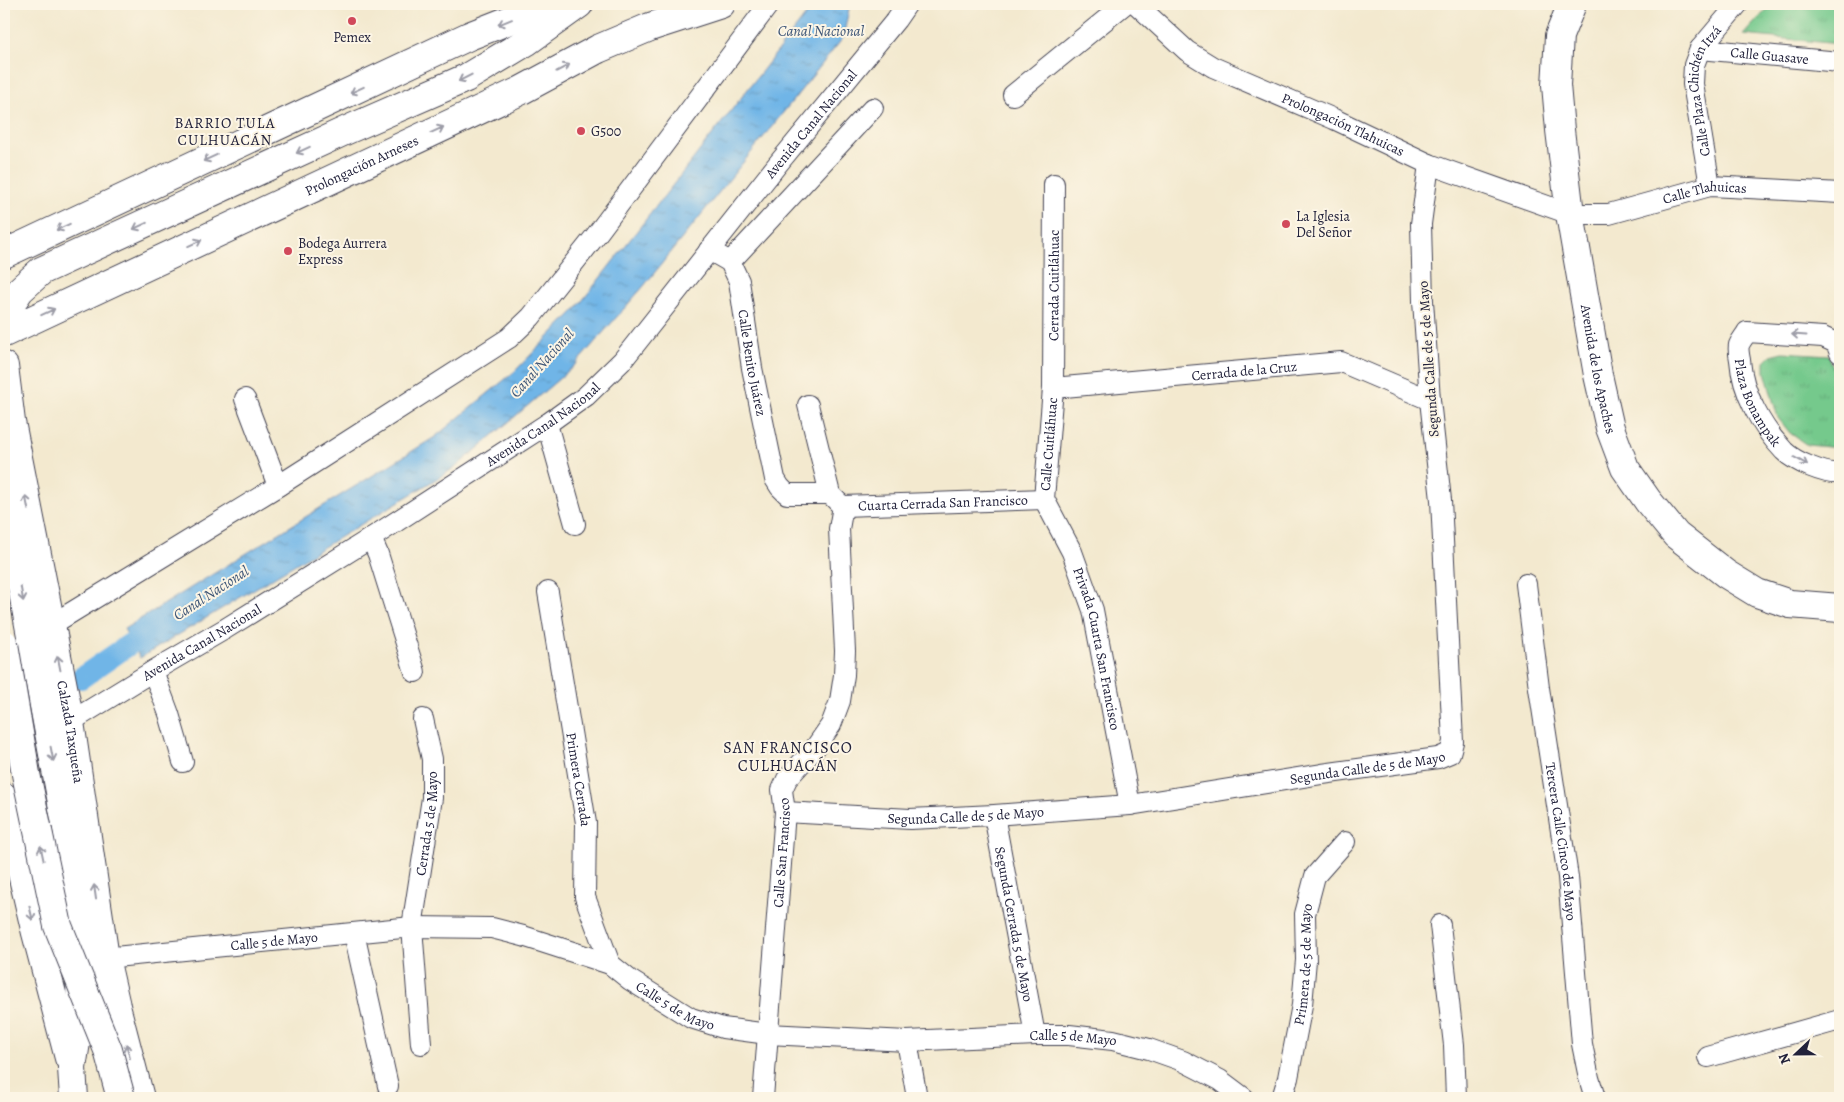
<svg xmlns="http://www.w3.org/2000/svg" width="1844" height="1102" viewBox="0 0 1844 1102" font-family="Alegreya,serif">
  <defs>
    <pattern id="grass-tufts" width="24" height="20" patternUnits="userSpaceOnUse" patternTransform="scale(1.25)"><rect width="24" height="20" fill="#75c98c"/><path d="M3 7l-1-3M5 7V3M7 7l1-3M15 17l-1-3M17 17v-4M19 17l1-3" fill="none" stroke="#65ac7a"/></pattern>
    <pattern id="water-ripples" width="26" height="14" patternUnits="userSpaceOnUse" patternTransform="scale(1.25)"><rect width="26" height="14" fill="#70b5e7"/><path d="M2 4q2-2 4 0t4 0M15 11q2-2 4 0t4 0" fill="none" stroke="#5c93bc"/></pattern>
  </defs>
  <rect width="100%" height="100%" fill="#fcf5e5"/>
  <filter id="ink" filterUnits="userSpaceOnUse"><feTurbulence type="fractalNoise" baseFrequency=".02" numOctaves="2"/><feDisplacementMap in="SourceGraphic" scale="10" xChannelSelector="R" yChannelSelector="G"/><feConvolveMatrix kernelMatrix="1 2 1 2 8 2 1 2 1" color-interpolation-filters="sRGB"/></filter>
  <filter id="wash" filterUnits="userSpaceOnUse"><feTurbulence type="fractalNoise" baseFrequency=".0096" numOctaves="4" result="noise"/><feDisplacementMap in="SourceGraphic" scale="20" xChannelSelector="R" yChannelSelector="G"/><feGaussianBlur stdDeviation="1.12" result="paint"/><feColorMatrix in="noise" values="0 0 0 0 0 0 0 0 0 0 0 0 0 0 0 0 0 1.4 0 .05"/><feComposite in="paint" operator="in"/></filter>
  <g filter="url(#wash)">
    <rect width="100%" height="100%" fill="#f3e9cf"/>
    <g fill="url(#grass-tufts)" stroke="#4c7664">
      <path d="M1772,4H1840V44L1743,35Z"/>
      <path d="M1783,352L1829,355L1840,392V448L1807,445L1790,433L1778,418L1765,372V361L1771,355Z"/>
    </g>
    <path fill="url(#water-ripples)" stroke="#496c91" d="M827,4H850L843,38L643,287L574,366L456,467L140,658L124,629L435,437L514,372L575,310L809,11Z"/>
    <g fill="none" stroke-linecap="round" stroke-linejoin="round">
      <path stroke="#70b5e7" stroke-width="22" d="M81,678L156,626"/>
    </g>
  </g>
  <g filter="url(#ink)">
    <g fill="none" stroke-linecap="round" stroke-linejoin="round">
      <defs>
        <g id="street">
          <path id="s1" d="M1136,4L1187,51L1213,67L1334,119L1429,164L1570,214H1609L1710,186L1840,193"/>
          <path id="s2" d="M1700,49L1840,62"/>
          <path d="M1013,95L1125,4"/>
          <path id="s3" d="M1710,186L1693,84L1694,65L1700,49L1738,4"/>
          <path id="s4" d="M709,250L730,262L739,281L752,368L775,479L780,487L787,494H830"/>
          <path d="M730,262L873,108"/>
          <path id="s5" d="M1840,353L1836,343L1823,337L1747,332C1745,336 1741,340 1739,345C1738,349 1739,355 1740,360C1742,392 1762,428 1784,451C1795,462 1826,475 1840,473"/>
          <path id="s6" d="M1053,388L1341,362L1430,400"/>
          <path d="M245,399L278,486"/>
          <path d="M808,405L830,494L839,503"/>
          <path d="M547,424L575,524"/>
          <path id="s7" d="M1044,499L1072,552L1093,610L1130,805"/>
          <path id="s8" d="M1044,499L1053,388L1054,184"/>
          <path id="s9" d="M843,506L1044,499"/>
          <path d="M371,538L378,554L415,672"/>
          <path id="s10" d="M1526,584L1539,688L1568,877L1582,1044L1589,1078L1595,1098"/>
          <path id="s11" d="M548,592L586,823L585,897L610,964"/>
          <path d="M51,625L278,486L509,338L531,317L597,234L769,4"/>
          <path d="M153,671L169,714L183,762"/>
          <path id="s12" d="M70,722L153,671L225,629L371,538L547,424L586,396L622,361L777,165L896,20L907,4"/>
          <path id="s13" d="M785,812L910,819L994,815L1130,805L1322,774L1438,758L1450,753L1453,742L1441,500L1430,400L1423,301L1421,224L1429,164"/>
          <path id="s14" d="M994,815L1035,1035"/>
          <path d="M1440,925L1454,1045L1456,1098"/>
          <path d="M354,933L388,1086"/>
          <path id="s15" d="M105,958L412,927L492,928L523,936L610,964L630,980L691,1018L723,1028L768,1034L907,1041L1035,1035H1069L1113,1040L1149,1049L1183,1061L1220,1080L1244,1098"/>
          <path d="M907,1041L917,1098"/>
          <path id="s16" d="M421,1044L412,927L432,798V759L423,719"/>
          <path d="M1708,1057L1840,1020"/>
          <path id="s17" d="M763,1098L785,812L782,790L787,779L815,748L831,725L840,701L844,675L845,651L839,529L843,506"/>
          <path id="s18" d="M1282,1098L1288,1078L1302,1005L1306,960L1305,914L1315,876L1345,842"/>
        </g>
        <g id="secondary">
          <path id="s19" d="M1572,4L1559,36L1556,85L1560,130L1570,214L1598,375L1610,428L1625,468L1648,501L1676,535L1726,574L1757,593L1790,604L1840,608"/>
          <path id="s20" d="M4,366L11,422L70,722L105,958L116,1006L140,1098"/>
          <path d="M4,490L73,862L81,927L80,1016L72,1068L74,1098"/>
          <path d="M4,797L36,933L69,1058"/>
        </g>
        <g id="primary">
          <path d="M4,254L469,36L550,4"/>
          <path d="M4,314L20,290L41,271L347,130L466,78L526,42L579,4"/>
          <path id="s21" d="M4,333L520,91L598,49L650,27L721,4"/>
          <path d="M4,451V494"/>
        </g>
      </defs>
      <use href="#street" stroke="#414051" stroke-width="22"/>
      <use href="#secondary" stroke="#414051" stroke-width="30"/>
      <use href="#primary" stroke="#414051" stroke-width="30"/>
      <use href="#street" stroke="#fff" stroke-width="20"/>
      <use href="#secondary" stroke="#fff" stroke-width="28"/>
      <use href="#primary" stroke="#fff" stroke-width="28"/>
      <defs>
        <path id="secondary-bridge" d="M4,644L26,774L58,926L108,1050L121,1098"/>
      </defs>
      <use href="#secondary-bridge" stroke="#414051" stroke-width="30" stroke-linecap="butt"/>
      <use href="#secondary-bridge" stroke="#fff" stroke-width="28"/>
    </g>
    <defs><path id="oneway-shaft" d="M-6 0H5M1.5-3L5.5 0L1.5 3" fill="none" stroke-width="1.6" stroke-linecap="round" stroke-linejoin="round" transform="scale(1.25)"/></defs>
    <g stroke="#9c9ca7">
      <use href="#oneway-shaft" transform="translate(505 22) rotate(158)"/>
      <use href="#oneway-shaft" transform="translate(563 68) rotate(-28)"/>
      <use href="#oneway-shaft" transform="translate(465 78) rotate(153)"/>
      <use href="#oneway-shaft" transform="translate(357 90) rotate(155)"/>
      <use href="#oneway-shaft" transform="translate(437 130) rotate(-25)"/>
      <use href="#oneway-shaft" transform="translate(303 150) rotate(155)"/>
      <use href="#oneway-shaft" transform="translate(210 158) rotate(155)"/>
      <use href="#oneway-shaft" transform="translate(140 226) rotate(155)"/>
      <use href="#oneway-shaft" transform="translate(63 227) rotate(155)"/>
      <use href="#oneway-shaft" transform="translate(195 243) rotate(-25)"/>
      <use href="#oneway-shaft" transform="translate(48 312) rotate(-25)"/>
      <use href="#oneway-shaft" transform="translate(1799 335) rotate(-176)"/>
      <use href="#oneway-shaft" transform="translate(1801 461) rotate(29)"/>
      <use href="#oneway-shaft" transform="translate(27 503) rotate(-101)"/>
      <use href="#oneway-shaft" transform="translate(22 594) rotate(80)"/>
      <use href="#oneway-shaft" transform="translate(59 663) rotate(-101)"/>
      <use href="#oneway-shaft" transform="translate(52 754) rotate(79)"/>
      <use href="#oneway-shaft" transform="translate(42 853) rotate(-102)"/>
      <use href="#oneway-shaft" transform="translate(95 892) rotate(-98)"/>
      <use href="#oneway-shaft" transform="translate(31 913) rotate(77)"/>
      <use href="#oneway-shaft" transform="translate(128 1051) rotate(-105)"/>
    </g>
  </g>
  <g fill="#d1495b" stroke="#fcf5e5" stroke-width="2">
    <circle cx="352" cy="21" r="5"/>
    <circle cx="581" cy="131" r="5"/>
    <circle cx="1286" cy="224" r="5"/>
    <circle cx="288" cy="251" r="5"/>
  </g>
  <g text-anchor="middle" stroke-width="4" stroke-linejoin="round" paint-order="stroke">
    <g font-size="14" fill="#22223b" stroke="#fcf5e5" text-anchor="start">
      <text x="352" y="42" text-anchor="middle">Pemex</text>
      <text x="591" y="136">G500</text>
      <text x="1296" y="221">La Iglesia<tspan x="1296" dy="16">Del Señor</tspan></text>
      <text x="298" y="248">Bodega Aurrera<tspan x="298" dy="16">Express</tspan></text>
    </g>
    <g font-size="14" fill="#22223b" stroke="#fcf5e5">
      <text dy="5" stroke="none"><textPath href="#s2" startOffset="70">Calle Guasave</textPath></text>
      <text dy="5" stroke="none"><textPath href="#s3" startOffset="99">Calle Plaza Chichén Itzá</textPath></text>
      <text dy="5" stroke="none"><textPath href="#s12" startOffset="964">Avenida Canal Nacional</textPath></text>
      <text dy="5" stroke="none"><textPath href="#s1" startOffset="242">Prolongación Tlahuicas</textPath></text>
      <text dy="5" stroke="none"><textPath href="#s21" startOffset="395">Prolongación Arneses</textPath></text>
      <text dy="5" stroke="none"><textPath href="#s1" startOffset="624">Calle Tlahuicas</textPath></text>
      <text dy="5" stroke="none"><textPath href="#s8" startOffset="214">Cerrada Cuitláhuac</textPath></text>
      <text transform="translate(1428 359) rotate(-94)" y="5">Segunda Calle de 5 de Mayo</text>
      <text dy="5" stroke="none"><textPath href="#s4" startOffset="128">Calle Benito Juárez</textPath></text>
      <text dy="5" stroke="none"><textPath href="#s19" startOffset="371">Avenida de los Apaches</textPath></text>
      <text dy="5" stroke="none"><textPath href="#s6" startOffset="192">Cerrada de la Cruz</textPath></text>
      <text dy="5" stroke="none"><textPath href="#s5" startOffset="178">Plaza Bonampak</textPath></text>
      <text dy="5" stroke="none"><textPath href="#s12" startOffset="559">Avenida Canal Nacional</textPath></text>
      <text dy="5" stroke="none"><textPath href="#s8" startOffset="55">Calle Cuitláhuac</textPath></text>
      <text dy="5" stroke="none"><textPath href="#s9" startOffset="100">Cuarta Cerrada San Francisco</textPath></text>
      <text dy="5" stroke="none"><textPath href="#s12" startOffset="154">Avenida Canal Nacional</textPath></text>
      <text dy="5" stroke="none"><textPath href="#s7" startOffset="160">Privada Cuarta San Francisco</textPath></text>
      <text dy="5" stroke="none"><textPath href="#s20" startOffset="372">Calzada Taxqueña</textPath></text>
      <text dy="5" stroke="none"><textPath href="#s13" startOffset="586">Segunda Calle de 5 de Mayo</textPath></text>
      <text dy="5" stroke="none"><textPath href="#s11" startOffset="190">Primera Cerrada</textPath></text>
      <text dy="5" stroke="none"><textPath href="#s13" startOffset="181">Segunda Calle de 5 de Mayo</textPath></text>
      <text dy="5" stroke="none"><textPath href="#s16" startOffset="222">Cerrada 5 de Mayo</textPath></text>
      <text dy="5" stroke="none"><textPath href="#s10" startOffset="260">Tercera Calle Cinco de Mayo</textPath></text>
      <text dy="5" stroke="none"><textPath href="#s17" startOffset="246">Calle San Francisco</textPath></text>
      <text dy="5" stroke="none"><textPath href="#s14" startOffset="111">Segunda Cerrada 5 de Mayo</textPath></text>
      <text dy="5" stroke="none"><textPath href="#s15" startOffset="170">Calle 5 de Mayo</textPath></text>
      <text dy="5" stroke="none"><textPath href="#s18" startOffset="136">Primera de 5 de Mayo</textPath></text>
      <text dy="5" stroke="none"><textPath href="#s15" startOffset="590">Calle 5 de Mayo</textPath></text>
      <text dy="5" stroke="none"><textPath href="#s15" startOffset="994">Calle 5 de Mayo</textPath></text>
    </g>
    <g font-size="15" font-style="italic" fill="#3d5577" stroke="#fcf5e5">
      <text x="821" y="36">Canal Nacional</text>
      <text transform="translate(542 363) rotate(-48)" y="5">Canal Nacional</text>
      <text transform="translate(211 593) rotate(-33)" y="5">Canal Nacional</text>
    </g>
    <g font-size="15" letter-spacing="1" fill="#22223b" stroke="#fcf5e5">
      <text x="225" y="128">BARRIO TULA<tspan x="225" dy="17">CULHUACÁN</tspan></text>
    </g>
    <g font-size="16" letter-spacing="1" fill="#22223b" stroke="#fcf5e5">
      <text x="788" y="753">SAN FRANCISCO<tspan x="788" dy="18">CULHUACÁN</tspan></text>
    </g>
  </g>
  <rect width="1844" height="1102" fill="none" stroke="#fcf5e5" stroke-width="20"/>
  <g transform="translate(1796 1054) rotate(248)" stroke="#fcf5e5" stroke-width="4" paint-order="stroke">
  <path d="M0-4L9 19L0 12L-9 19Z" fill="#22223b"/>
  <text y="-8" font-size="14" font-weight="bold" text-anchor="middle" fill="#22223b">N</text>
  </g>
</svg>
